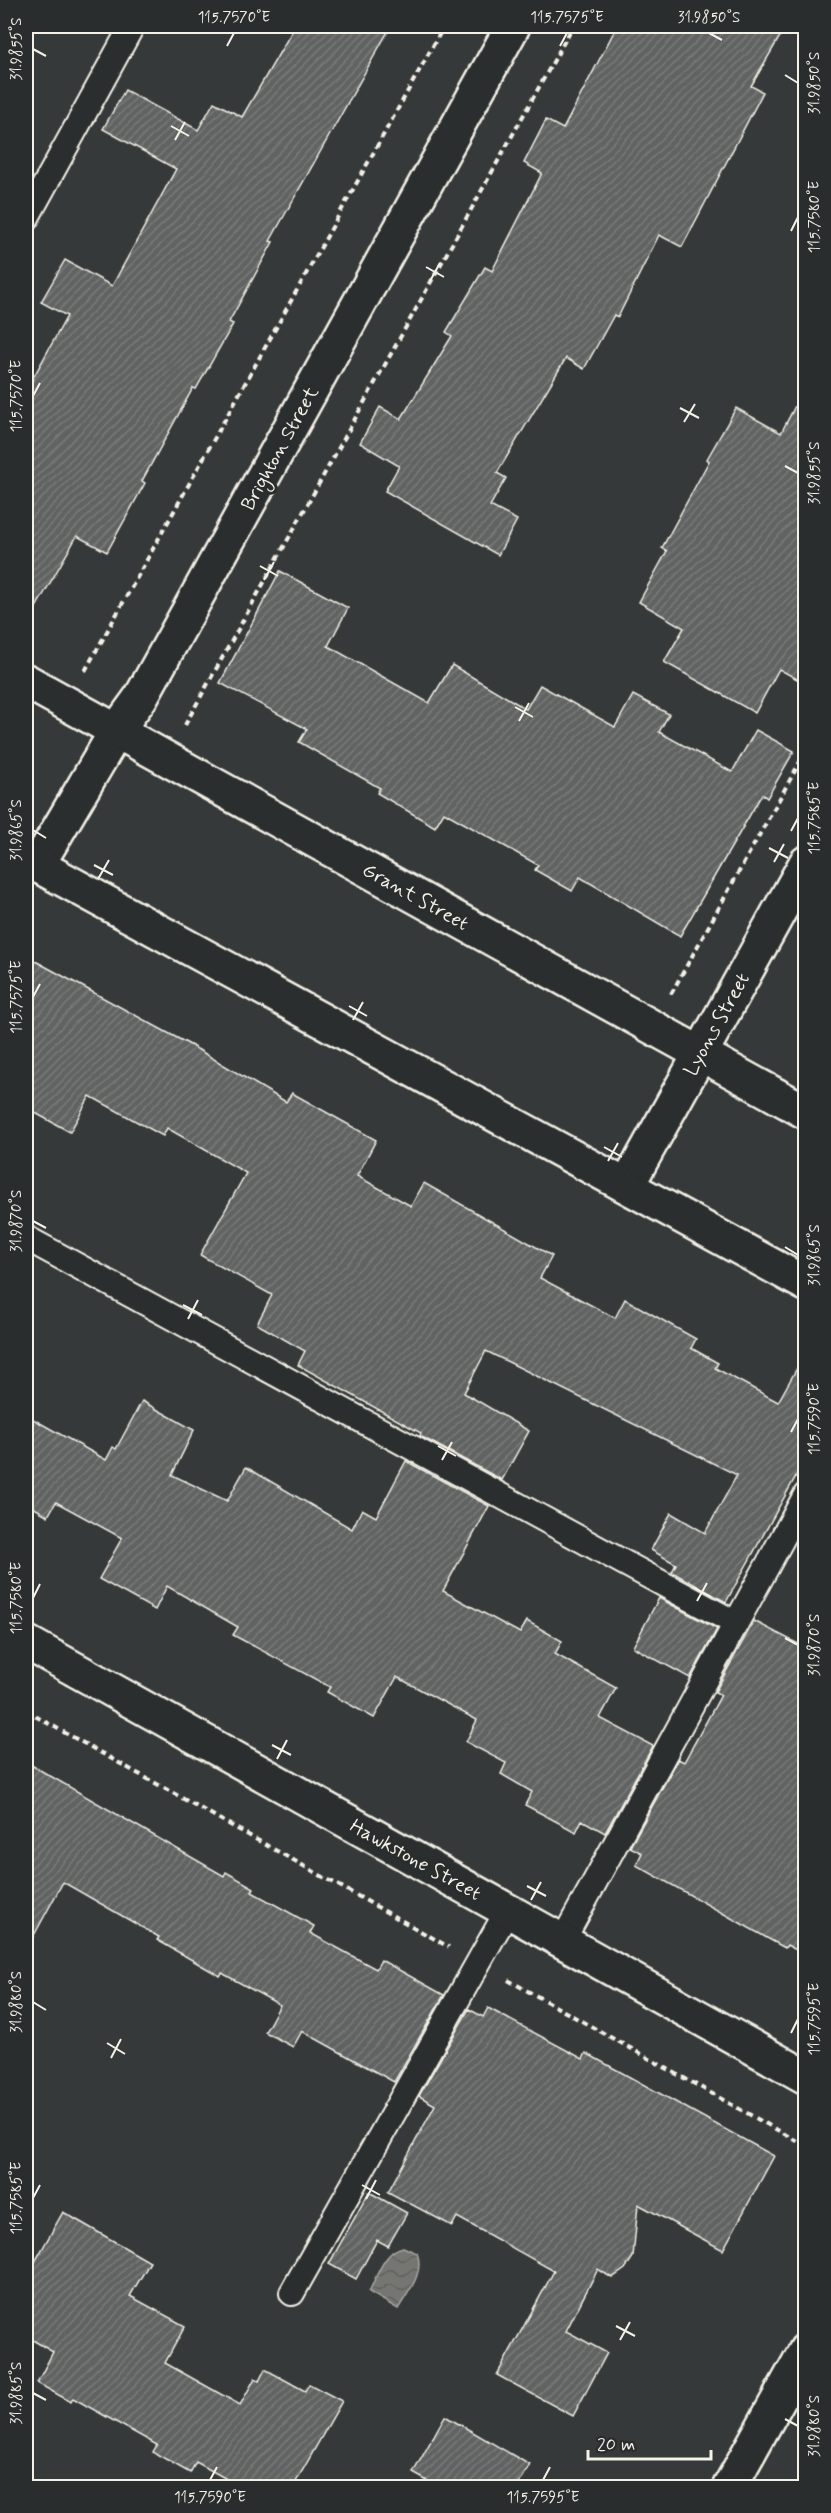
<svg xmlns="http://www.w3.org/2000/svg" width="831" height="2513" viewBox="0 0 831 2513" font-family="Mynerve,sans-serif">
  <defs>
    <pattern id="water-waves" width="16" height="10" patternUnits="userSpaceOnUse" patternTransform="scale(1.5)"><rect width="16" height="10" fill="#757572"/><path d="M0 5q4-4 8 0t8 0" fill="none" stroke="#5f5e5c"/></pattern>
    <pattern id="building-hatch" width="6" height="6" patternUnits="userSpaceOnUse" patternTransform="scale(1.5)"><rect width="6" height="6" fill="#616362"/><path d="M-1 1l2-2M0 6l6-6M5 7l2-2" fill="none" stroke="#787a78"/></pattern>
  </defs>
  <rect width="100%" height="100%" fill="#363939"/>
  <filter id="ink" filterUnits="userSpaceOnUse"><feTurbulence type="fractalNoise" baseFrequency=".0167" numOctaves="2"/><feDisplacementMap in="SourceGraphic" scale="12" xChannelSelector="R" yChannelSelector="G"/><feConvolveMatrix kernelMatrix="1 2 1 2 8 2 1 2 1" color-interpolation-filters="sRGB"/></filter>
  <g filter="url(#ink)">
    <path fill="url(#water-waves)" stroke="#a8a7a1" stroke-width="1.5" d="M403,2247L417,2253C425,2273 408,2292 398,2309L369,2292C377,2276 384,2251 403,2247Z"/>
    <g fill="url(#building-hatch)" stroke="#f4f1e8" stroke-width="1.5">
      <path d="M295,26H391L270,241L273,242L229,322L233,324L196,389L193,388L142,481L145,483L107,552L77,536L26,625V391L67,316L41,302L65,260L112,286L176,169L103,129L125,90L198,130L214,102L242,117Z"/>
      <path d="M617,26H786L751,86L763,92L682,247L659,235L618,317L614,315L584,369L566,358L497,473L506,478L490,506L517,520L498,555L385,491L399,466L360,443L380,407L401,419L452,336L446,332L485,267L492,271L542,173L524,163L546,120L563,129Z"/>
      <path d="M806,385V684L779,669L755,713L664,662L684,628L639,602L667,551L662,548L709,461L707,459L736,408L781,433Z"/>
      <path d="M280,571L348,608L328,646L429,703L452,665L526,709L540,685L615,727L633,695L669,714L659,732L732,772L756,730L794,751L767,798L762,794L680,936L580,877L572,891L535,870L538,865L444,812L435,827L377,793L380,788L299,742L307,729L220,683Z"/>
      <path d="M26,956L192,1046L286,1102L292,1093L376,1140L357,1176L411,1206L424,1183L552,1256L540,1278L615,1318L625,1299L696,1339L691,1348L718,1363L715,1368L778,1402L806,1352V1458L726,1602L672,1572L676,1564L651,1550L671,1513L705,1533L737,1475L486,1351L464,1393L529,1431L502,1480L420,1436L421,1433L298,1365L305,1351L257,1324L272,1295L200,1255L246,1173L167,1128L163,1136L90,1096L70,1132L26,1108Z"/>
      <path d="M142,1401L194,1430L172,1475L227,1501L246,1467L352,1529L362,1509L376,1517L406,1461L489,1506L443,1591L520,1633L527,1621L562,1641L555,1654L616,1688L600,1718L653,1746L605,1833L582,1820L576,1832L525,1805L532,1792L501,1774L506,1763L466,1742L477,1720L397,1677L374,1718L327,1692L330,1687L233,1635L238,1627L167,1586L155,1610L99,1579L122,1538L56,1502L48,1516L26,1503V1415L106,1460L113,1447L116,1449Z"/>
      <path d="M659,1598L717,1629L690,1678L633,1647Z"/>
      <path d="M754,1621L806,1648V1955L787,1945L785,1948L636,1865L642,1853L630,1847L678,1759L684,1762L721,1695L715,1692Z"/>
      <path d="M26,1762L224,1876L226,1872L254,1888L252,1892L314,1926L310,1933L376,1969L381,1960L444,1995L394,2082L302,2031L293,2047L265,2032L280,2005L222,1973L220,1976L157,1940L159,1937L63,1882L26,1950Z"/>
      <path d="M488,2008L583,2059L586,2053L774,2156L723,2250L638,2204L633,2257L625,2269L612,2278L598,2269L566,2331L607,2353L573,2416L497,2375L554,2271L457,2217L452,2226L388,2192L435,2105L419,2096L469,2009L483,2017Z"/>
      <path d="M369,2192L407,2213L388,2246L377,2240L356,2279L329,2264Z"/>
      <path d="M63,2212L150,2262L130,2296L185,2326L165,2363L240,2405L255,2378L259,2381L265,2369L305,2391L309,2384L342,2401L293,2487H241L196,2462L190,2473L153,2452L157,2445L73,2398L71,2402L37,2383L53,2352L26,2336V2278Z"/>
      <path d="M445,2416L530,2465L517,2487H438L413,2473Z"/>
    </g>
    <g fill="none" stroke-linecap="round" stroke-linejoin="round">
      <defs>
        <g id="lane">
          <path d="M26,219L132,26"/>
          <path d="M28,1239L735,1623"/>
          <path d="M563,1940L806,1495"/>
          <path d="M292,2293L508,1910"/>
        </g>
        <g id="street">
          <path d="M37,866L117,730L141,697L513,26"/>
          <path d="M627,1186L806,863"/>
          <path d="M26,1642L806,2077"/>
          <path d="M729,2488L806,2350"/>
        </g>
        <g id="secondary">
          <path d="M26,681L806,1112"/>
          <path d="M26,859L806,1284"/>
        </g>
      </defs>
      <use href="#lane" stroke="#f4f1e8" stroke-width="28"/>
      <use href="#street" stroke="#f4f1e8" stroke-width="38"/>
      <use href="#secondary" stroke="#f4f1e8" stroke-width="38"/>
      <g stroke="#f4f1e8" stroke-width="4" stroke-dasharray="6 4.5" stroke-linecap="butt">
        <path d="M85,671L444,26"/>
        <path d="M185,725L573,26"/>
        <path d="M671,994L806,751"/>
        <path d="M26,1711L449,1947"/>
        <path d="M508,1980L806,2146"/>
        <path d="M26,2479L41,2488"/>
      </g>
      <use href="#lane" stroke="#2a2d2e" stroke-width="24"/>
      <use href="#street" stroke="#2a2d2e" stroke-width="33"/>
      <use href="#secondary" stroke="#2a2d2e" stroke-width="33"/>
    </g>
  </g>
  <path fill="none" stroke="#f4f1e8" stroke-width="2" d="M709,33L722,40M227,46L234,33M560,46L567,33M33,49L46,56M785,75L798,83M171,126L189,136M175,140L185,122M791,231L798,217M426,267L444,277M430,281L440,263M33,396L40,383M680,408L699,418M684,422L695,404M785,466L798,473M260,566L278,576M264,580L274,562M515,707L533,717M519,721L529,703M33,830L46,838M791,831L798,818M769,848L788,858M774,862L784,844M94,865L113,875M98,879L109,860M33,997L40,984M349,1006L367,1016M353,1020L363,1002M604,1147L622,1157M608,1161L618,1143M33,1221L46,1228M785,1247L798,1255M183,1305L202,1315M188,1319L198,1300M791,1432L798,1419M438,1446L456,1456M442,1460L452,1442M693,1587L711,1597M33,1598L40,1584M697,1601L707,1583M785,1638L798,1645M272,1745L291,1755M277,1759L287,1740M527,1886L546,1896M531,1900L541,1882M33,2002L46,2010M791,2033L798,2019M107,2043L125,2054M111,2058L121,2039M362,2185L380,2195M33,2198L40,2185M366,2199L376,2180M616,2326L635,2336M620,2340L630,2322M33,2393L46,2400M785,2419L798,2426M210,2480L217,2467M543,2480L550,2467"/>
  <g text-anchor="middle" stroke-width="6" stroke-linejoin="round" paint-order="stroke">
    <g font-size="20" fill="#f4f1e8" stroke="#2a2d2e">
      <text transform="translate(279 448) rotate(-61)" y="7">Brighton Street</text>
      <text transform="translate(416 896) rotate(29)" y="7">Grant Street</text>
      <text transform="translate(716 1024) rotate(-61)" y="7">Lyons Street</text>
      <text transform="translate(416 1859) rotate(29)" y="7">Hawkstone Street</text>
    </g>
  </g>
  <rect width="831" height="2513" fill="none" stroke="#2a2d2e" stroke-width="66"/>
  <path d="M588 2450v9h123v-9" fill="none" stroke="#f4f1e8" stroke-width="3"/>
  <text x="597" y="2450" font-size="18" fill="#f4f1e8" stroke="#2a2d2e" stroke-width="4.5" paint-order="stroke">20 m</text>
  <rect x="33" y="33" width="765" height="2447" fill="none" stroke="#f4f1e8" stroke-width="2"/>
  <g font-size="15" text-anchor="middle" fill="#f4f1e8">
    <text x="234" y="22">115.7570°E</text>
    <text x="567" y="22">115.7575°E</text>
    <text x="709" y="22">31.9850°S</text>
    <text transform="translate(16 49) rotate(-90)" y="5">31.9855°S</text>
    <text transform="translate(814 83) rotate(-90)" y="5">31.9850°S</text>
    <text transform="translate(814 217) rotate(-90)" y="5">115.7580°E</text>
    <text transform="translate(16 396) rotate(-90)" y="5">115.7570°E</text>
    <text transform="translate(814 473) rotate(-90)" y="5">31.9855°S</text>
    <text transform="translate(814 818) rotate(-90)" y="5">115.7585°E</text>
    <text transform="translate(16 830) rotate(-90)" y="5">31.9865°S</text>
    <text transform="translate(16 997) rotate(-90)" y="5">115.7575°E</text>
    <text transform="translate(16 1221) rotate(-90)" y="5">31.9870°S</text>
    <text transform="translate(814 1255) rotate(-90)" y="5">31.9865°S</text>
    <text transform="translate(814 1419) rotate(-90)" y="5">115.7590°E</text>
    <text transform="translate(16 1598) rotate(-90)" y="5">115.7580°E</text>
    <text transform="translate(814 1645) rotate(-90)" y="5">31.9870°S</text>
    <text transform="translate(16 2002) rotate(-90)" y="5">31.9880°S</text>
    <text transform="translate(814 2019) rotate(-90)" y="5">115.7595°E</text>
    <text transform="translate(16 2198) rotate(-90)" y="5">115.7585°E</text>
    <text transform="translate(16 2393) rotate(-90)" y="5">31.9885°S</text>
    <text transform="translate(814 2426) rotate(-90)" y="5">31.9880°S</text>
    <text x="210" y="2502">115.7590°E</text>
    <text x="543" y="2502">115.7595°E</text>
  </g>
</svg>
